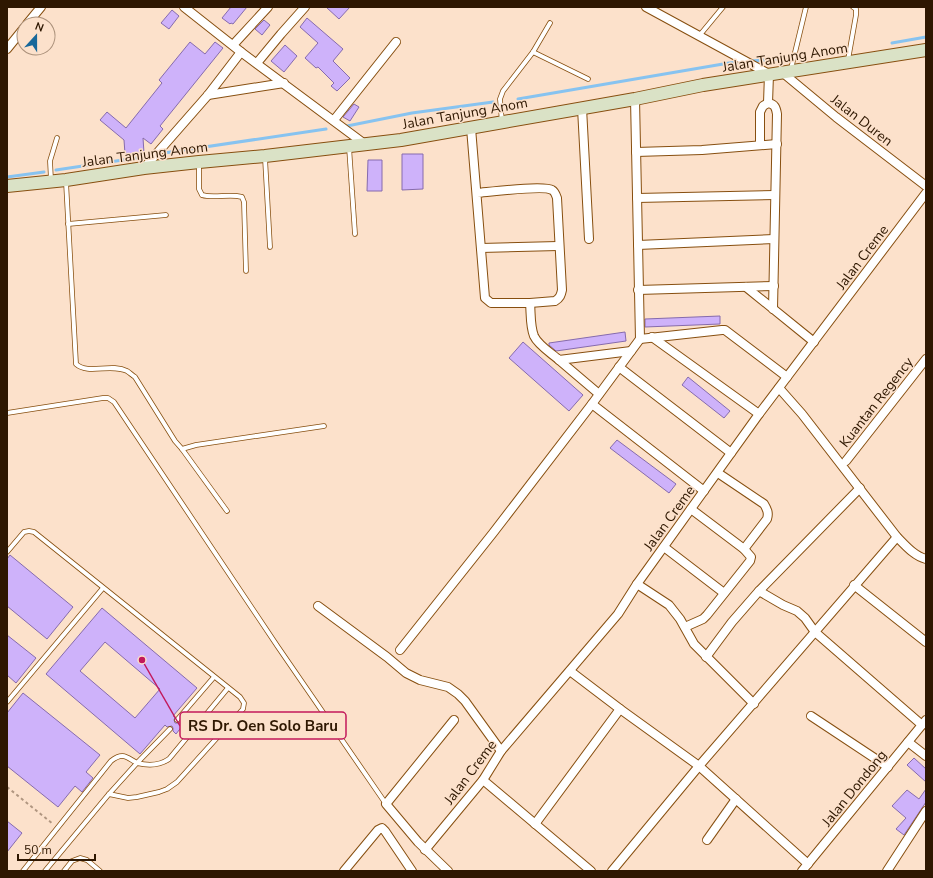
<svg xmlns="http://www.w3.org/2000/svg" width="933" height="878" viewBox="0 0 933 878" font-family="'Nunito Sans',sans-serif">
  <rect width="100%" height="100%" fill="#fce1cb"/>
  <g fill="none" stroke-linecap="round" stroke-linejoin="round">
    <g stroke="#87c3f0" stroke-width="3">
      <path d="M892,43L926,37"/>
      <path d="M751,61L780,59"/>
      <path d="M518,99L729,63L741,62"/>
      <path d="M347,126L412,113L493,102"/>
      <path d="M164,153L326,129"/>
      <path d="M56,170L143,157"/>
      <path d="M7,177L44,172"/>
    </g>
  </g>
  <g fill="#ceb2fa" stroke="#866bad" fill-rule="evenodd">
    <path d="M231,7H247L233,24L231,23L230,24L222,18Z"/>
    <path d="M326,7H350L339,19Z"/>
    <path d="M172,10L179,16L169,29L161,23Z"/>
    <path d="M307,18L343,49L333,61L350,78L337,91L331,86L334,83L318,67L316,68L305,58L318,43L300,27Z"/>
    <path d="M264,20L270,25L262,35L255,29Z"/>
    <path d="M190,42L205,54L215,42L223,48L160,126L163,129L151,144L143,138L144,153L125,154L124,140L100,120L107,112L126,128L162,83L159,80Z"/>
    <path d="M285,45L297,56L284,72L271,61Z"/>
    <path d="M354,104L359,107L350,121L343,117Z"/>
    <path d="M402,154H423V189L402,190Z"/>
    <path d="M368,160H382V191H367Z"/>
    <path d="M720,316V324L645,327V319Z"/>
    <path d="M625,332L626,341L556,351L549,345V343Z"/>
    <path d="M523,342L583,395L569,411L509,358Z"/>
    <path d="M688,377L730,411L724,418L682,385Z"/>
    <path d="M617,440L676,484L669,493L610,448Z"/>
    <path d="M10,555L73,607L47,639L7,606V559Z"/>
    <path d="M102,608L197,688L173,716L175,717L174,720L175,723H178L180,722L183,725L176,734L173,731V728L172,726L167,727L165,725L140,754L46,674ZM105,642L160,689L135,718L80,671Z"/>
    <path d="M7,635L36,658L16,683L7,675Z"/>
    <path d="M23,693L100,755L86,772L93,778L82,792L75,786L58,807L7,766V713Z"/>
    <path d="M914,758L926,769V782L907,765Z"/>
    <path d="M926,789V802L904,835L896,829L906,818L892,806L907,790L919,799Z"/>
    <path d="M7,821L22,833L7,852Z"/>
  </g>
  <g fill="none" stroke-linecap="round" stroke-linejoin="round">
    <defs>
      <g id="service">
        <path d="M699,36L723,7"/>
        <path d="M533,52L588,79"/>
        <path d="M848,60L856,15V9L853,7"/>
        <path d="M791,69L806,7"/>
        <path d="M502,122L500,99L503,91L533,52L550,23"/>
        <path d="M349,147L355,234"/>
        <path d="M265,158L270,247"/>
        <path d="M199,164V189L202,195C215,199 229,193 242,197L244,202L246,271"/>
        <path d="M51,180L50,161L57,138"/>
        <path d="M66,182L76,364C88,375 111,363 127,371C130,373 132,375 135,377L175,441L182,449L196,445L324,426"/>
        <path d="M68,224L166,215"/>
        <path d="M7,413L103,398H108L114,402L278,647L386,804"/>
        <path d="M182,449L227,511"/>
        <path d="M7,552L24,532L29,531L34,532L240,697L244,703L243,709L177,782L167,789L159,792L137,797L128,798L109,794L45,871"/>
        <path d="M7,702L103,588"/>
        <path d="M177,720L214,677"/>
        <path d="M109,794L137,763C149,766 159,766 169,759L228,688"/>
        <path d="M23,871L111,761C123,752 126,757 137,763L170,729"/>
        <path d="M64,871L72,861L80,858L87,860L100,871"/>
      </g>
      <g id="minor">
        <path d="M184,7L241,52L366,145"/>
        <path d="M646,7L769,74L768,103"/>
        <path d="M27,24L41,7"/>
        <path d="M233,45L268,7"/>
        <path d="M7,49L24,28"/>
        <path d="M257,63L281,34L305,7"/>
        <path d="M783,73L836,117L926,186"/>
        <path d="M208,95L284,83"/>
        <path d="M582,108L589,239"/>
        <path d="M334,120L396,42"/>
        <path d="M471,128L485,298L491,303H530L555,301C560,298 561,295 562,290L557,198C556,195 554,191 552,190C544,185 489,192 477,193"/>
        <path d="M760,145V112L763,106L768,103C775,104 776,108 777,114L773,309"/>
        <path d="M636,152L702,150L777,144"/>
        <path d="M144,168L208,95L241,52"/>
        <path d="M637,198L775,195"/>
        <path d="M638,245L774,239"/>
        <path d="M481,248L558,246"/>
        <path d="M746,287L814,342"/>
        <path d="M638,290L774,286"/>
        <path d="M530,303C531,314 530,326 534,336C538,345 551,353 559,360L631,351"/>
        <path d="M652,337L759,414"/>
        <path d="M640,339L722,330H725L787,377"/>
        <path d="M559,360L599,394"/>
        <path d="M619,367L731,453"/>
        <path d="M779,388L802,414L897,537C905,545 914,556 926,559"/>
        <path d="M592,404L704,491"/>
        <path d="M846,461L926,359"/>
        <path d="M718,473L764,504C767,509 769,513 767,519L744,549"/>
        <path d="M664,547L724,593"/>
        <path d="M637,584L669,605L680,619L694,644L754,704"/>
        <path d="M854,585L926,642"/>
        <path d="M759,591L783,605L797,611L805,618L815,632L922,725"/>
        <path d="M318,606L387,657L406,673L420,680L448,687L458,694L465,701L501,751"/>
        <path d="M685,627L703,619L707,615L750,561L751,557L744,549L691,509"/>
        <path d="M400,650L493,533L592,404L640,339L635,99"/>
        <path d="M706,657L732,622L759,591L860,488"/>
        <path d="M570,671L620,709"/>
        <path d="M811,716L888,767"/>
        <path d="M908,742L926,756"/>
        <path d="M483,780L591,871"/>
        <path d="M535,824L620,709L699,766L808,864"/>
        <path d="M707,840L736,799"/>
        <path d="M425,850L483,780L501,751L618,614L637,584L759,414L926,193"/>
        <path d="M344,871L378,830L382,828L385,831L412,871"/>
        <path d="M448,871L418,842L386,804L454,720"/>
        <path d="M612,871L699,766L897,537"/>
        <path d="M802,871L926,720"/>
        <path d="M887,871L926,811"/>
      </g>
      <path id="secondary" d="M7,186L66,180L144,168L199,162L265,156L401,140L635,99L703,85L926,50"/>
    </defs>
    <use href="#service" stroke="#874f10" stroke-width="5.5"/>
    <use href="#minor" stroke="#874f10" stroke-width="10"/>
    <use href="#secondary" stroke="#874f10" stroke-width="14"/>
    <path stroke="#b09680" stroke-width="2" stroke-dasharray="3 3" stroke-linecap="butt" d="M7,787L53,824"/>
    <use href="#service" stroke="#fff" stroke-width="4"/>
    <use href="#minor" stroke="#fff" stroke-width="8"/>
    <use href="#secondary" stroke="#dae2c6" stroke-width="12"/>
  </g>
  <g text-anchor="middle" stroke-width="3" stroke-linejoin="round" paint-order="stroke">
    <g font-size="14" fill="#2e1701" stroke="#fce1cb">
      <text transform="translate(785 57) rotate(-9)" y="5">Jalan Tanjung Anom</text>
      <text transform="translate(465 113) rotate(-10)" y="5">Jalan Tanjung Anom</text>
      <text transform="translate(862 120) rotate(38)" y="5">Jalan Duren</text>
      <text transform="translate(145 154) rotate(-7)" y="5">Jalan Tanjung Anom</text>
      <text transform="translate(862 257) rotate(-53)" y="5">Jalan Creme</text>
      <text transform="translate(876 402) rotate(-52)" y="5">Kuantan Regency</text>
      <text transform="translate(669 518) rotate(-54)" y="5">Jalan Creme</text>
      <text transform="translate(470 772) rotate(-53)" y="5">Jalan Creme</text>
      <text transform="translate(854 788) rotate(-51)" y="5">Jalan Dondong</text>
    </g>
  </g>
  <path fill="none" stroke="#c2185b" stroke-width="1.5" d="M142 660L180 726"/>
  <circle fill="#c2185b" stroke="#fce1cb" stroke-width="1.5" cx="142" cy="660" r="4"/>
  <rect fill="#fce1cb" stroke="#c2185b" stroke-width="1.5" x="180" y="712" width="166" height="27" rx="4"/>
  <g font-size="15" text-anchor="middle" font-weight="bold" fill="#2e1701">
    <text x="263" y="731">RS Dr. Oen Solo Baru</text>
  </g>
  <rect width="933" height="878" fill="none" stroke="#2e1701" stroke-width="16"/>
  <g transform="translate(36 36) rotate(21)"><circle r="19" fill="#fce1cb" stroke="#aa907a"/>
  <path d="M0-3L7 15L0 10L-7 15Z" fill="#18689a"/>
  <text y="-6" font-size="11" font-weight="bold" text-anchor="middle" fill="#2e1701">N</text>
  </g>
  <path d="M18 854v6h77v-6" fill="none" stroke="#2e1701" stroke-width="2"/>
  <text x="24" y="854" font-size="12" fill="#2e1701" stroke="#fce1cb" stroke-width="3" paint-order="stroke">50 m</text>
</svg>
